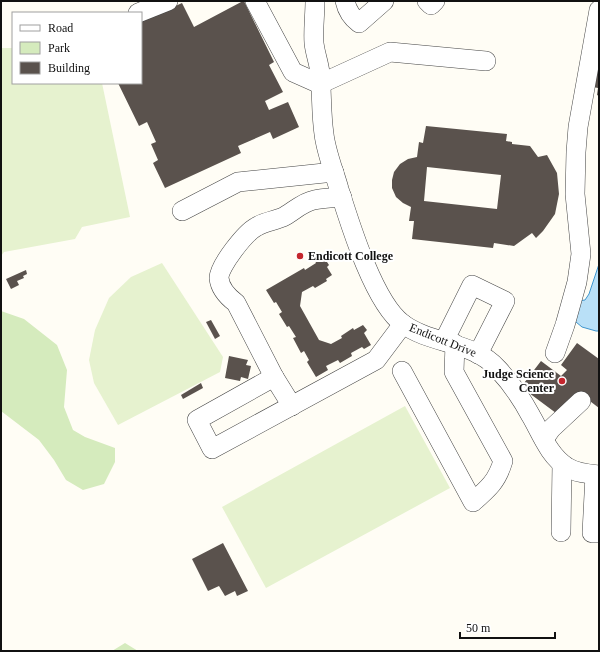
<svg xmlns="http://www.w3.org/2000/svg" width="600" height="652" viewBox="0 0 600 652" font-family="'Times New Roman',serif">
  <rect width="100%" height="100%" fill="#fffdf5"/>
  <g fill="#d5ebbd">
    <path d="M1,311L24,319L57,345L67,370L64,407L73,430L85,437L115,448V462L104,484L83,490L66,480L54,460L39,440L1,411Z"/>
    <path d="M125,643L138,651H112Z"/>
  </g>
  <g fill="#e6f2cf">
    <path d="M1,48H13V83H102L130,217L82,227L75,239L4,252L1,256Z"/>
    <path d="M162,263L223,357L220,372L118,425L94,383L89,360L95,330L109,298L131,277Z"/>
    <path d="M405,406L450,488L266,588L222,507Z"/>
  </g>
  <path fill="#b9e0f7" stroke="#3f96cf" d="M599,264V331H596L582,327L570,317L578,301L585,300L589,294Z"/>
  <g fill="#5a524d" fill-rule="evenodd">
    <path d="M243,1H244L274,62L269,65L283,92L265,101L269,110L288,102L299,127L273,139L270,132L238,146L241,153L165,188L153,163L158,160L151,144L156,142L147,122L139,126L118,83H141V22L182,3L194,27Z"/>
    <path d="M599,43V96L597,95L598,88L593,87Z"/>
    <path d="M426,126L507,134L506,141L512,142V144L530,146L538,157L547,155L557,173L559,194L555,214L543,231L536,238L532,233L514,246L494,243L493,248L412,239L414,221H409L411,207L403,203L396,197L392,188V180L394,172L400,164L408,159L417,157L419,142L423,143ZM427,167L501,175L497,209L424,201Z"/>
    <path d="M322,257L324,261L325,259L329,265L327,267L332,275L326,279L327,281L315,288L313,286L302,292L300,306L319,340L331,344L342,338L341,336L353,328L354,330L363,325L367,330L364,333L371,345L364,349L362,347L351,353L352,356L340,363L338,360L326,366L328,370L316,377L307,362L309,360L304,351L301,353L293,338L296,337L289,326L287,327L279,314L282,312L276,302L274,303L266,290L304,268L305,270L316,263L315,261Z"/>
    <path d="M26,270L27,274L23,276L24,278L17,281L19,285L11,289L6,279Z"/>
    <path d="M211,320L220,336L215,339L206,322Z"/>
    <path d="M577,343L599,359V408L578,392L560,416L521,387L541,361L561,376L567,370L561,365Z"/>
    <path d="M229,356L248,360L246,365L251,366L248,379L241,377L240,381L225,378Z"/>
    <path d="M201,383L203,388L183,399L181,395Z"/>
    <path d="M223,543L248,591L237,596L235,591L225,596L219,586L208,591L192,559Z"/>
  </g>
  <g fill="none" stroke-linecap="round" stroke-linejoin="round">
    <defs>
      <g id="minor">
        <path d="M255,1L293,72L320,84L390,52L486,61"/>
        <path d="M315,1C315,15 313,30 314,43C315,53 319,63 320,73C322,93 321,114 324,134C326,152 334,171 339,189C350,224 374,303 403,324C432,345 473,341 498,369C511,383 522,399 531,416C541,433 549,456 567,467C576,473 588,474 599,475"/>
        <path d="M345,1C347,10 351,17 359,23L384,1"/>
        <path d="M427,1L431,5L435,1"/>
        <path d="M138,13L168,1"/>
        <path d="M182,211L238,182L334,172"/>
        <path d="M444,341L472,285L505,301L478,354"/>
        <path d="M555,353L565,325L577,282L581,254L575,194L576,152L578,127L599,10"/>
        <path d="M402,371L473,502C489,488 497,481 503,461L454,372L455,344"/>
        <path d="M274,377L197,420L212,449L376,360L403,324"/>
        <path d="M292,406L274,377L236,303C228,297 220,289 219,278C219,266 245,233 256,227C265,221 276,221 285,216C294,211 303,202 314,200C323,198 333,198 342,197"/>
        <path d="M544,439L551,429L581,401"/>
        <path d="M595,475L592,533H599"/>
        <path d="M561,532L562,464"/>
      </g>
    </defs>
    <use href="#minor" stroke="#444" stroke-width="20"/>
    <use href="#minor" stroke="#fff" stroke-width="19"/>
  </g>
  <g fill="#c4262e" stroke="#fff" stroke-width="1.5">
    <circle cx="300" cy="256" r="4"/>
    <circle cx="562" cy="381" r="4"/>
  </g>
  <g text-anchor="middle" stroke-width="4" stroke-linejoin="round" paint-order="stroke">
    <g font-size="12" font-weight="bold" fill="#111" stroke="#fff" text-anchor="start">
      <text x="308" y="260">Endicott College</text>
      <text x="554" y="378" text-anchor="end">Judge Science<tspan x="554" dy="14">Center</tspan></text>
    </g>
    <g font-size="12" fill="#111" stroke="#fff">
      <text transform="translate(443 340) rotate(22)" y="4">Endicott Drive</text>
    </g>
  </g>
  <rect width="600" height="652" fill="none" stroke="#111111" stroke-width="4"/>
  <rect x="12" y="12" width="130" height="72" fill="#ffffff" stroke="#a0a0a0"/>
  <rect x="20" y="25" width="20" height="6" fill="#ffffff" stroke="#a0a0a0"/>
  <text x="48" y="32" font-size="12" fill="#111111">Road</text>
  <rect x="20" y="42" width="20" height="12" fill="#d5ebbd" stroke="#a0a0a0"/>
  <text x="48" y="52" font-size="12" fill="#111111">Park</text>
  <rect x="20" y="62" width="20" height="12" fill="#5a524d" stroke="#a0a0a0"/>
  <text x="48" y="72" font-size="12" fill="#111111">Building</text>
  <path d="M460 632v6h95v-6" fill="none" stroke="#111111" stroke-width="2"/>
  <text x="466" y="632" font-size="12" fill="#111111" stroke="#ffffff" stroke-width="3" paint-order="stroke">50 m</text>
</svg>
